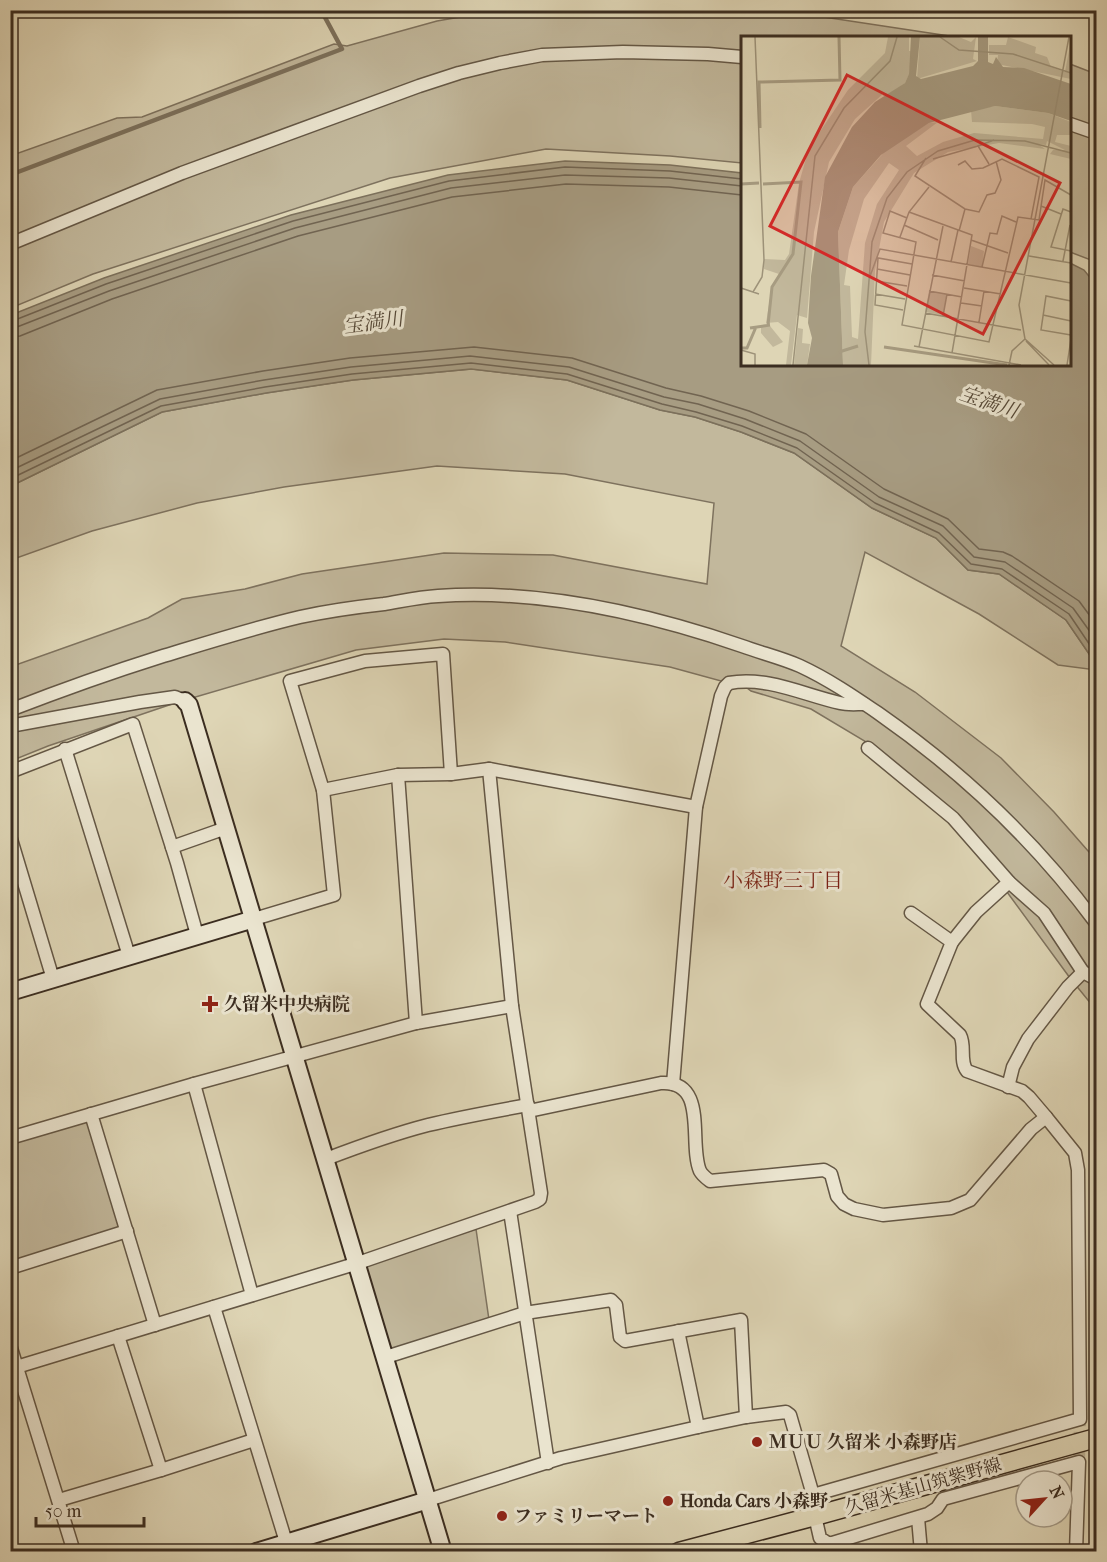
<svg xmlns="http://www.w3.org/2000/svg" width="1107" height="1562" viewBox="0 0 1107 1562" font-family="'IM FELL French Canon','Noto Serif JP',serif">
  <rect width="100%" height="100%" fill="#ded5b5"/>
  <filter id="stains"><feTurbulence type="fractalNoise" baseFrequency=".00333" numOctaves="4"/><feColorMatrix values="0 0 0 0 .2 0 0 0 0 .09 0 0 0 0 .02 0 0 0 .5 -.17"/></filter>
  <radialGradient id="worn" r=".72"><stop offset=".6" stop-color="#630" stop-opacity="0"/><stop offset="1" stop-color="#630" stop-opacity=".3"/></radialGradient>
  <g fill="#c2b89c" stroke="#7e725e" stroke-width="1.5">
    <path d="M495,11H784L956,37L742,38V163L670,156L546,149L390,178L93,274L11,308L10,156L117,118L142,117L334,44L347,46L437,21Z"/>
    <path d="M1070,64L1096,74V262L1070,252Z"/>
    <path d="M472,369L567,380L660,410L695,417L741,432L794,453L872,508L936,538L968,570L999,574L1066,620L1096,664V670L1058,665L979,614L865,552L841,646L915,692L1001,758L1054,812L1096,860V1010L1070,978L1007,892L1017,881L956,815L868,743L811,709L751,691L732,676L721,681L670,667L505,642L444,639L356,650L175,703L48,746L11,761L10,667L148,618L182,599L245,589L302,574L444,553L553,555L707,584L714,503L565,474L437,466L284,487L197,503L92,531L11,560V486L162,412L266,393L353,380Z"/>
    <path d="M89,1117L123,1229L11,1264V1141Z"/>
    <path d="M476,1229L489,1320L388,1351L363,1265Z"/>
  </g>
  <path fill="#a79c82" stroke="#7c705b" stroke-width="1.5" d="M565,161L670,165L742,173V364H1070V263L1084,270L1096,285V664L1066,620L999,574L968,570L936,538L872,508L794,453L741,432L695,417L660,410L567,380L471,369L353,380L266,393L162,412L11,486V315L104,278L291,215L448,175Z"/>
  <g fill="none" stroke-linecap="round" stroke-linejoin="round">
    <g stroke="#716451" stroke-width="1.5">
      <path d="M10,320H15L106,284L293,221L449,181L565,167L670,171L742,179"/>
      <path d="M10,328L17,327L109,291L295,228L451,188L565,175L669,178L742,186"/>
      <path d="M10,337L20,336L112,299L298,236L452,197L566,184L669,187L742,195"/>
      <path d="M10,461L157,390L263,371L350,358L474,347L572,358L666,388L701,396L749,411L806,434L884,489L948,519L979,549L1003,552L1012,556L1079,601L1096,624"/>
      <path d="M10,471L160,399L264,380L351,367L470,356L569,367L664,397L698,404L745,419L800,441L879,497L943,526L974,557L1005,562L1073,608L1096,640"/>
      <path d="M10,479L161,406L265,387L352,374L471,363L567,374L662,404L696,412L742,426L797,448L875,503L939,533L971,564L1002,569L1069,614L1096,654"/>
    </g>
    <path stroke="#7c705b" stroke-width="4.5" d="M10,175L342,49L321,10"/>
    <path stroke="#bdb397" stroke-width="12" stroke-dasharray="12 6" stroke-linecap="butt" d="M1079,1462L1080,1419"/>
    <defs>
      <g id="street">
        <path d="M1070,124L1096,133"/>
        <path d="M10,244L182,173L419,86L459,73L500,63L542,55L623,52L708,54L742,57"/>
        <path d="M10,710C59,691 109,673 160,657C206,643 253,628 300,617C328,611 356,607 384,604C402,601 420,597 438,596C541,589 646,613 742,646C761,653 782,658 800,666C828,679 853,696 878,713C961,771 1036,842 1096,923"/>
        <path d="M10,726L140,702L175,697L185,701"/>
        <path d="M868,748L953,818L1009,882L1044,913L1083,972"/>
        <path d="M65,749L129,956"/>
        <path d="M10,772L133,724L177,863L197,935"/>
        <path d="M398,775L416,1023"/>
        <path d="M323,790L398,775L451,774L489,769L696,807"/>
        <path d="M10,836L53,979"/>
        <path d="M172,847L226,828"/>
        <path d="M254,919L334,895L323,790L290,681L365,661L443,654L451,774"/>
        <path d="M952,942L976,912L1009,882"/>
        <path d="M194,1084L252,1295"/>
        <path d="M673,1084L696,807L721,696L725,687L729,683C767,676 804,695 840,703C848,705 856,704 864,704"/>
        <path d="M1008,1087L1013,1067L1028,1039L1068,987L1083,972L1096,979"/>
        <path d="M529,1111L661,1083C709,1080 688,1143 700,1171C702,1175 706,1178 710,1181L824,1170L831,1174L837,1196L844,1204L854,1209L883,1215L951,1208L970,1200L1031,1129L1046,1117"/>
        <path d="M91,1114L155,1325"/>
        <path d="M10,1138L194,1084L416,1023L512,1006"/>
        <path d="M326,1159C360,1146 393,1134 428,1125C461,1117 495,1111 528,1105"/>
        <path d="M510,1211L548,1463"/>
        <path d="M10,1268L127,1231"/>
        <path d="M214,1307L286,1542"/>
        <path d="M678,1331L698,1427"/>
        <path d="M118,1336L161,1470"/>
        <path d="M10,1345L74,1552"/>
        <path d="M386,1357L525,1313L611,1300L616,1305L620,1337L625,1341L741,1320L746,1417"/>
        <path d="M10,1369L358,1263L535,1202L540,1199L541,1193L512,1006L489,769"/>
        <path d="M813,1495L1080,1419L1078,1170L1075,1153L1046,1117L1029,1097L1022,1091L967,1071C959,1061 966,1046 960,1035L927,1004L952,942L911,913"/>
        <path d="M59,1500L161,1470L254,1440"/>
        <path d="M428,1500L561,1458L698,1427L746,1417L786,1412L790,1415L813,1495L815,1516L820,1538L829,1544L928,1514L937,1508L943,1499L1079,1462L1076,1552"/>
        <path d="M918,1518L921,1552"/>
      </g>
      <g id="secondary">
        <path d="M185,701L189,705L443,1552"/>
        <path d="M10,992L254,919"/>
        <path d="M256,1552L428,1500"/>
      </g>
      <path id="primary" d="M679,1552L815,1516L1096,1438"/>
    </defs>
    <use href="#street" stroke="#645745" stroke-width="15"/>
    <use href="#secondary" stroke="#3b2d20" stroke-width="20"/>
    <use href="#primary" stroke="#3b2d20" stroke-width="21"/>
    <use href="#street" stroke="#eae4cf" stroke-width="12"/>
    <use href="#secondary" stroke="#eae4cf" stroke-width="16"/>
    <use href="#primary" stroke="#ded5b5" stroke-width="18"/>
  </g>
  <g fill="#8f2418" stroke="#eae4cf" stroke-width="2">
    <path d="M207 995h6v6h6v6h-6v6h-6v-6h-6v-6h6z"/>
    <circle cx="757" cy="1442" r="6"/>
    <circle cx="668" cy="1501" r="6"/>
    <circle cx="502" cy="1516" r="6"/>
  </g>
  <g text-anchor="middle" stroke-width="6" stroke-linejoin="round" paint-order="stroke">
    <g font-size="18" font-weight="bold" fill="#3b2d20" stroke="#eae4cf" text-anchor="start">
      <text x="224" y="1010">久留米中央病院</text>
      <text x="769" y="1448">ＭＵＵ 久留米 小森野店</text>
      <text x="680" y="1507">Honda Cars 小森野</text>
      <text x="514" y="1522">ファミリーマート</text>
    </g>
    <g font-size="18" fill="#3b2d20" stroke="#eae4cf">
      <text transform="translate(923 1486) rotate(-16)" y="6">久留米基山筑紫野線</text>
    </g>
    <g font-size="20" font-style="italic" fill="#564938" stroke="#eae4cf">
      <text transform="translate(373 322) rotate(-8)" y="7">宝満川</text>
      <text transform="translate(989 402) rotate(19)" y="7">宝満川</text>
    </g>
    <g font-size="20" fill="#7a1f14" stroke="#eae4cf">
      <text x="783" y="887">小森野三丁目</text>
    </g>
  </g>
  <g transform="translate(741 36)">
    <rect width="330" height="330" fill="#ded5b5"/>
    <path d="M147,1H168V15H171L168,39L164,47L148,59L142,60L143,57L114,83L88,126L73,196L66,282L56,279L50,329H45L49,295L37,286L25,287L31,250L38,238L23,233V223L44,224L48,218L58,147L68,112L107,54L144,17ZM179,1H218L230,6L235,1L232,23L236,25L176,43ZM267,1L295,11L294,17L306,21L310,31L324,36L330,4V43L256,28L257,19H248V9H265ZM254,70L307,77L330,86V99H316L314,106L330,110V123L309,118L312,114H324L306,105L305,109L297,108L304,113L258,107L207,116L173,137L143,186L134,235L130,329H102L97,196L112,151L146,113L188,87L197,86L165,110L176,120L202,106L233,97L302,103L304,91L291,88L231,86L230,74ZM148,127L158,134L136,168L124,207L117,303L111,301L109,250L103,249L108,214L123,163ZM230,210L243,215L241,231L227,228ZM188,255L206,258L202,279L184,276ZM29,290L42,306L32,311L20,297V291ZM57,292L62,293L61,307L69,308L66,329H53Z" fill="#c2b89c" fill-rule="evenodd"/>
    <path d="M170,1H179L175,40L180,43L232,30L237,25V1H247V26L252,28L255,21L262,31L283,32L330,48V85L307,77L254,70L188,87L140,119L112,151L97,196L102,329H66L71,302L67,287L70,240L84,141L111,91L134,66L164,47L168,38Z" fill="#a79c82"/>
    <path fill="none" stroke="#a79c82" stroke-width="3" d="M19,92L18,46L99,44L98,1M0,148L18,147M22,148L60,146L52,218L31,251L27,289M9,292L29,289M143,311L266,329M0,312H6L15,291M98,316L117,310"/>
    <path fill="none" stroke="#9d9279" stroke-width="1.5" d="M199,1L218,14L272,18L330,37M185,122L174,140L224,173L238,176L246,159L254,157L260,144L255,125M192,123L237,110M248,128L237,110L253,104M217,129L224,125L231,133L242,132L261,123L298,141L290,183M300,170L320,178M168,176L231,199L211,317M330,176L322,173L310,211L330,215M166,182L149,175L142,197L175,206L161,289L248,306L277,181L298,184L304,144L330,159M163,189L197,204M218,195L224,173M159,201L168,176L188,151M230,204L267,217M288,220L330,227M322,225L329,189M210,226L217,194M241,231L249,197L256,198L261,180L275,186M136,233L169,239M191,239L224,245M128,243L139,213L330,247M135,245L166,250M0,252L18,258M223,252L260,258M188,255L221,261M12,256L21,241L23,224L14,1M134,258L164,263M330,265L305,260L300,294L330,299M220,267L241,270M162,274L134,269L137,222L171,228M184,277L280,294M302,279L330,285M202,280L206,258M238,286L243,255M284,303L313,329M285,305L308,329M173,310L280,329M178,311L202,190M0,314L14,318V329M52,329L74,120L103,72L149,25L156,1M128,329L124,296L131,206L146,162L166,136L197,115L234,104L284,105L330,117M268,329L271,315L284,303L278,269L328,1M326,329L330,303"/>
    <path fill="#d62828" fill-opacity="0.15" stroke="#d62828" stroke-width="3" d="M106,39L319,147L242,298L29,190Z"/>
    <rect width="330" height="330" fill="none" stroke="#3b2d20" stroke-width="3"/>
  </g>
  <rect width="1107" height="1562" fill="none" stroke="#ded5b5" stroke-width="36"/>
  <rect x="12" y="12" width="1083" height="1538" fill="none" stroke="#3b2d20" stroke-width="3"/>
  <rect x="18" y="18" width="1071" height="1526" fill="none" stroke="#3b2d20" stroke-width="1.5"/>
  <g transform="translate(1044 1499) rotate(63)"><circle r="28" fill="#eae4cf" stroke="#a49b89" stroke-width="1.5"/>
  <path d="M0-4.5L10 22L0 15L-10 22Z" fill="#8f2418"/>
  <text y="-9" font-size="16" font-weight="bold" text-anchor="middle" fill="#3b2d20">N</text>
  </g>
  <path d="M36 1517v9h108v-9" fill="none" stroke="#3b2d20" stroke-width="3"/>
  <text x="45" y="1517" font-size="18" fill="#3b2d20" stroke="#eae4cf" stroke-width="4.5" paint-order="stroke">50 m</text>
  <rect width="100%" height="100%" filter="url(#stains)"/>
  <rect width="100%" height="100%" fill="url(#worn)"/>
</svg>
